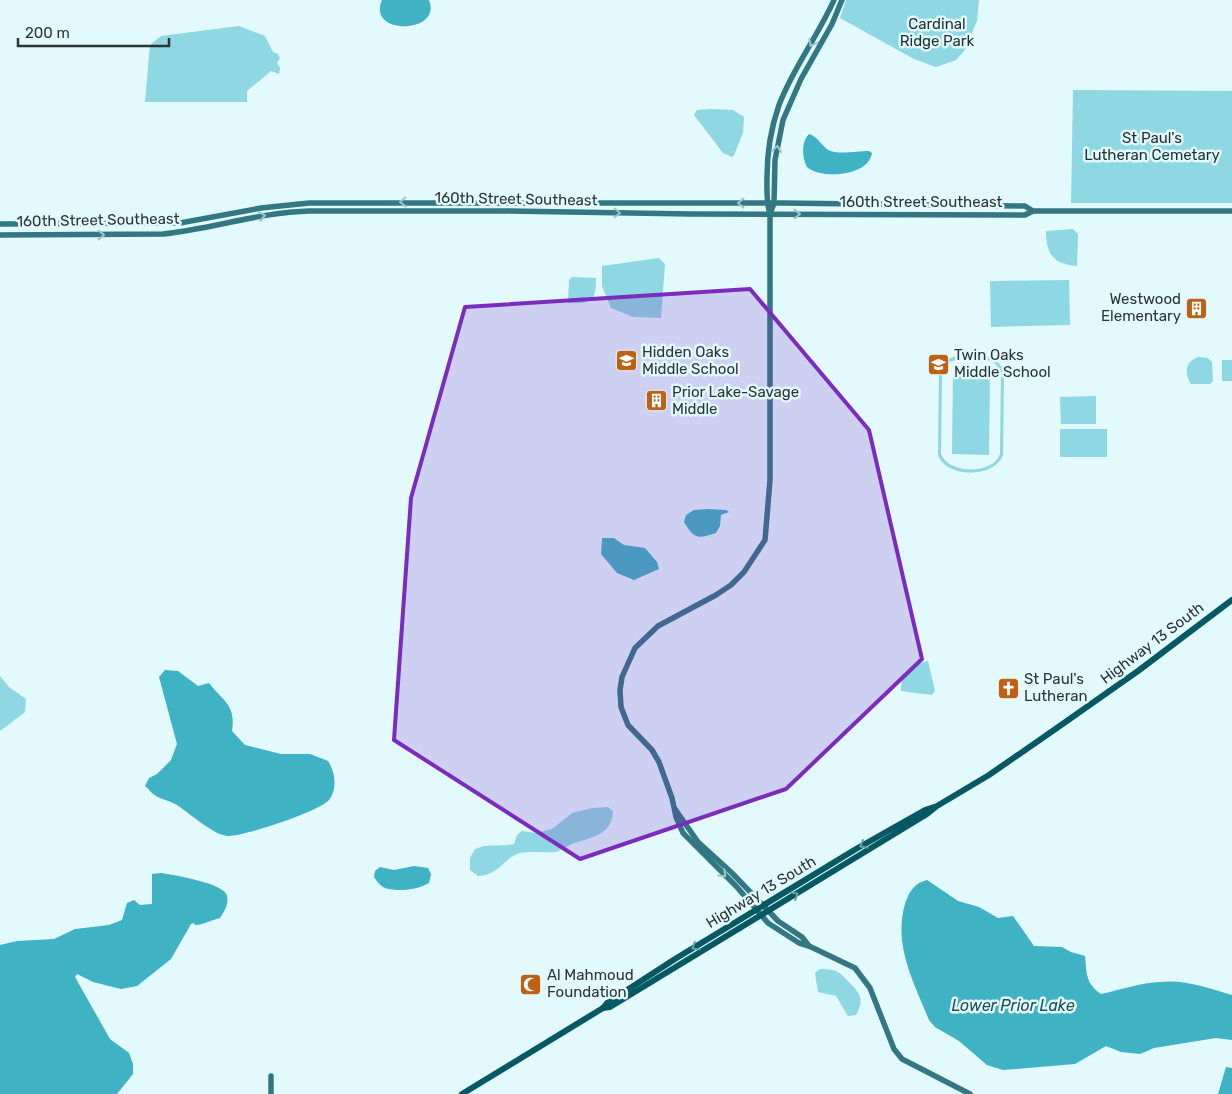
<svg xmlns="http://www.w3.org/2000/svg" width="1232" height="1094" viewBox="0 0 1232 1094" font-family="Rubik,sans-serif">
  <rect width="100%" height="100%" fill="#e2f9fd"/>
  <g fill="#8ed7e3" fill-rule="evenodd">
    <path d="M846,0H979L977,21L964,51L956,60L936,67L914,59L840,18Z"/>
    <path d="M239,26L265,36L273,52L278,54L280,58L277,63L280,68L279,74L271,71L247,91V102H145L150,45L161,36Z"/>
    <path d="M1073,90L1232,91V203H1071Z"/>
    <path d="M711,109L733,110L744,117L743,133L734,155L732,157L723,153L694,115L697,110Z"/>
    <path d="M1073,229L1078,234L1077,266C1053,264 1046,254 1046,231Z"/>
    <path d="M659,258L665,264L661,318L633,317L611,308L602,286V266Z"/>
    <path d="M572,277L596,278C596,302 591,304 568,303L569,280Z"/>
    <path d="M1069,280L1070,325L991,327L990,281Z"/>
    <path d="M963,355C979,355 998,354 1004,372L1003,455C994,479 946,478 938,455L939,371C943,360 952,356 963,355ZM962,358C977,358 996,356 1001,374L1000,454C993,475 948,474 941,454L942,373L949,362Z"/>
    <path d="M1198,357L1208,358L1212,362L1213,381L1210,384H1191C1184,373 1185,362 1198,357Z"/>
    <rect x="1222" y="360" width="10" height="21"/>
    <path d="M953,371L990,372L989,455L952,454Z"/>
    <path d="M1096,396V424H1061L1060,397Z"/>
    <rect x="1060" y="429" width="47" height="28"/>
    <path d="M928,661L935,691L932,695L901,691C901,672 910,665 928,661Z"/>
    <path d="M0,676L9,687L26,699L25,712L0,731Z"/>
    <path d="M608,807L613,811C612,836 591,837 572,844C567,846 561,851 555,852C544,853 531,851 520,853C504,857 500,875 478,876L470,870V858L475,849C488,843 500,847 514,844L517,835L522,831L536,833L552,829L572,813L592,808Z"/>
    <path d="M820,969C824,969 828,969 832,970C839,971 843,976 848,981C860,993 865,999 856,1015L848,1016L836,996L818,992L815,973Z"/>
  </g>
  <g fill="#3fb3c4">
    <path d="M382,0H429C443,34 366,36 382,0Z"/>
    <path d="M809,134C818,137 821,145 828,150C838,155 858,151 869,151L872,153C869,176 822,180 807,167C802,157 801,142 809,134Z"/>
    <path d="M709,509L726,510L729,512L721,515L720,526L716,533C697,539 694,539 684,522L686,515L694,510Z"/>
    <path d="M602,538H614L624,545L645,548L657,562L659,569L634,580L617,573L601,554Z"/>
    <path d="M165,670L178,671L198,686L209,683C224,702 236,705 232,731L245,745L281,754H310L328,761C335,772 338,788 329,800C320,811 245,836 229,836C214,836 191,814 177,805C171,801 163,800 156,796C152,794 149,789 145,786L149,778L157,774L171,760L177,744L159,677Z"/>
    <path d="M414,866L428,868L431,874L429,883C417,890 399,892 385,888C380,886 377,881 374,877L375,871L380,867L394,870Z"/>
    <path d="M161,873C173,875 225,883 227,896C229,904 224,912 220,918C211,920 203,925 195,925L194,923L191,924L171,959L137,986L121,989L93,982L77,974L75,977L110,1039L129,1053L133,1064V1074L117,1094H0V945L17,941L54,939L75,929L109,925L122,920L127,903L134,900L140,905L152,904V874Z"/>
    <path d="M927,880L958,901L979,907L998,918L1013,916L1034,946L1062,947L1071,952L1085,956C1087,973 1085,983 1101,994C1120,990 1139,983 1159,982C1184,979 1209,988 1232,995V1040L1216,1038L1154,1048L1140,1054L1121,1052L1106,1046L1075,1064L1003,1070L987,1065L959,1041L935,1027L929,1020C914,983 893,945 905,904C909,892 914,883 927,880Z"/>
    <path d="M1226,1067L1232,1068V1094H1218Z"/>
  </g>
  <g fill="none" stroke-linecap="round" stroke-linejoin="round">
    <g stroke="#327782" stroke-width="5.5">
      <path d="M834,0C818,36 793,68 779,105C771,128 767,153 767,177C767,190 766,202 770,214V480L765,540L744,572L731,585L716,595L658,626L635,648L622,677L620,690L621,707L628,725L652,750L659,762L672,798L676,817L683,833L736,886L768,923L799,943L809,946L855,968L870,988L894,1049L902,1059L970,1094"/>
      <path d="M770,214L774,203L775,160L783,120L801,79L832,24L842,0"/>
      <path d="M0,224L180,223L261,208L309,203H781L1025,206L1033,211"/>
      <path d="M0,235L163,234C212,229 260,212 310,211H506L691,214L1025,215L1033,211H1232"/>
      <path d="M675,809L698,842L732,873L778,921L802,937L809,946"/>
      <path d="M271,1076V1094"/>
    </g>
    <g stroke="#065862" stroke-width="6">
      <path d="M603,1008L607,1003L675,959L856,849L925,810L934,807"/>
      <path d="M462,1094L603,1008L610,1007L927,814L937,806L989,775L1054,730L1138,671L1232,600"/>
    </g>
  </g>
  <defs><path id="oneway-chevron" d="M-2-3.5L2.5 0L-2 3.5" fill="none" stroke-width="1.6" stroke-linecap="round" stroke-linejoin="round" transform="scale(1.25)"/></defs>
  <g stroke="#9cc5cc">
    <use href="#oneway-chevron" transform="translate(812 43) rotate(119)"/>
    <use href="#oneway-chevron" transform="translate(777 149) rotate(-82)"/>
    <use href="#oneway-chevron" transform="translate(403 202) rotate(179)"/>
    <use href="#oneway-chevron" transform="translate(741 203) rotate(-180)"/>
    <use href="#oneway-chevron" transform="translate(617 213) rotate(1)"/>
    <use href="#oneway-chevron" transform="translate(797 214)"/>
    <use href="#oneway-chevron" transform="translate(262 216) rotate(-10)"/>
    <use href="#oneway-chevron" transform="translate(101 235)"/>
    <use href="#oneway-chevron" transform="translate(723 874) rotate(44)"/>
  </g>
  <g stroke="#69a0a8">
    <use href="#oneway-chevron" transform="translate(863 845) rotate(150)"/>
    <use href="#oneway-chevron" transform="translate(795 895) rotate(-31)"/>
    <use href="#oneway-chevron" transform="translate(695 947) rotate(149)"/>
  </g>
  <path fill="#7b2cbf" fill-opacity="0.2" stroke="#7b2cbf" stroke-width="4" stroke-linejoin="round" d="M750,289L869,430L922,659L786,789L580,859L394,740L411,498L465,307Z"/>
  <defs>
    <symbol id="building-square" viewBox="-11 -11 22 22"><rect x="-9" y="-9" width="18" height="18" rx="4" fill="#be6113" stroke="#e2f9fd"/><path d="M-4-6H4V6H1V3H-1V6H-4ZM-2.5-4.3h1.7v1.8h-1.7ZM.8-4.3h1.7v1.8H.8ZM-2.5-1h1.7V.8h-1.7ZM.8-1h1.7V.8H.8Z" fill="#fff"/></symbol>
    <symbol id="school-square" viewBox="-11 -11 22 22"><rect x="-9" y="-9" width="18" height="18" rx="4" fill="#be6113" stroke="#e2f9fd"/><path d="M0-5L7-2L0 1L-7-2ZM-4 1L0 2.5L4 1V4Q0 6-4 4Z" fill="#fff"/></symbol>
    <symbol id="church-square" viewBox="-11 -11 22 22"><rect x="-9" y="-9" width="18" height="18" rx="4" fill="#be6113" stroke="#e2f9fd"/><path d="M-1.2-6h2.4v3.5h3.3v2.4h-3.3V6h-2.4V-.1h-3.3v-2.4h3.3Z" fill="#fff"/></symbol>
    <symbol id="mosque-square" viewBox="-11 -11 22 22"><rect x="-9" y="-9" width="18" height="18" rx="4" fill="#be6113" stroke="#e2f9fd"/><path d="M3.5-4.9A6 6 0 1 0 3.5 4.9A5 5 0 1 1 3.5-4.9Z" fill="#fff"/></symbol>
  </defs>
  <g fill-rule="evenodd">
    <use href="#building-square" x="1184" y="296" width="25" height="25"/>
    <use href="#school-square" x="614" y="348" width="25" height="25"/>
    <use href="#school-square" x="926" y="352" width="25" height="25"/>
    <use href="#building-square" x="644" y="388" width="25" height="25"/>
    <use href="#church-square" x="996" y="676" width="25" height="25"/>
    <use href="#mosque-square" x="518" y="972" width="25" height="25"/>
  </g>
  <g text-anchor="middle" stroke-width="5" stroke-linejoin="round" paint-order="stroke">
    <g font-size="15" fill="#1b2f32" stroke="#e2f9fd">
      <text x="937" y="29">Cardinal<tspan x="937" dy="17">Ridge Park</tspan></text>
      <text x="1152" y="143">St Paul's<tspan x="1152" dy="17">Lutheran Cemetary</tspan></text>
    </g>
    <g font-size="15" fill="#2c3536" stroke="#e2f9fd">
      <text transform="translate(516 199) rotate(1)" y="5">160th Street Southeast</text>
      <text x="921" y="207">160th Street Southeast</text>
      <text transform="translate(98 220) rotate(-1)" y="5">160th Street Southeast</text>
      <text transform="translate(1152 643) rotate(-37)" y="5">Highway 13 South</text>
      <text transform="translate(761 892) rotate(-31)" y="5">Highway 13 South</text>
    </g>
    <g font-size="15" fill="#2c3536" stroke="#e2f9fd" text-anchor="start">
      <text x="1181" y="304" text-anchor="end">Westwood<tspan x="1181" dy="17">Elementary</tspan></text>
      <text x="642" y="357">Hidden Oaks<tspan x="642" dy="17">Middle School</tspan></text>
      <text x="954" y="360">Twin Oaks<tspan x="954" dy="17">Middle School</tspan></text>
      <text x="672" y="397">Prior Lake-Savage<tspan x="672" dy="17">Middle</tspan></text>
      <text x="1024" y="684">St Paul's<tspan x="1024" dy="17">Lutheran</tspan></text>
      <text x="547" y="980">Al Mahmoud<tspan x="547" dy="17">Foundation</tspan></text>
    </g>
    <g font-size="16" font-style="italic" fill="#1c4e55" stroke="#e2f9fd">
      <text x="1013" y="1011">Lower Prior Lake</text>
    </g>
  </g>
  <path d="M18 38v8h151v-8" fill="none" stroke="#2c3536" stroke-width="2.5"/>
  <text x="25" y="38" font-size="15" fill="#2c3536" stroke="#e2f9fd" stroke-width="4" paint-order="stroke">200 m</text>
</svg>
